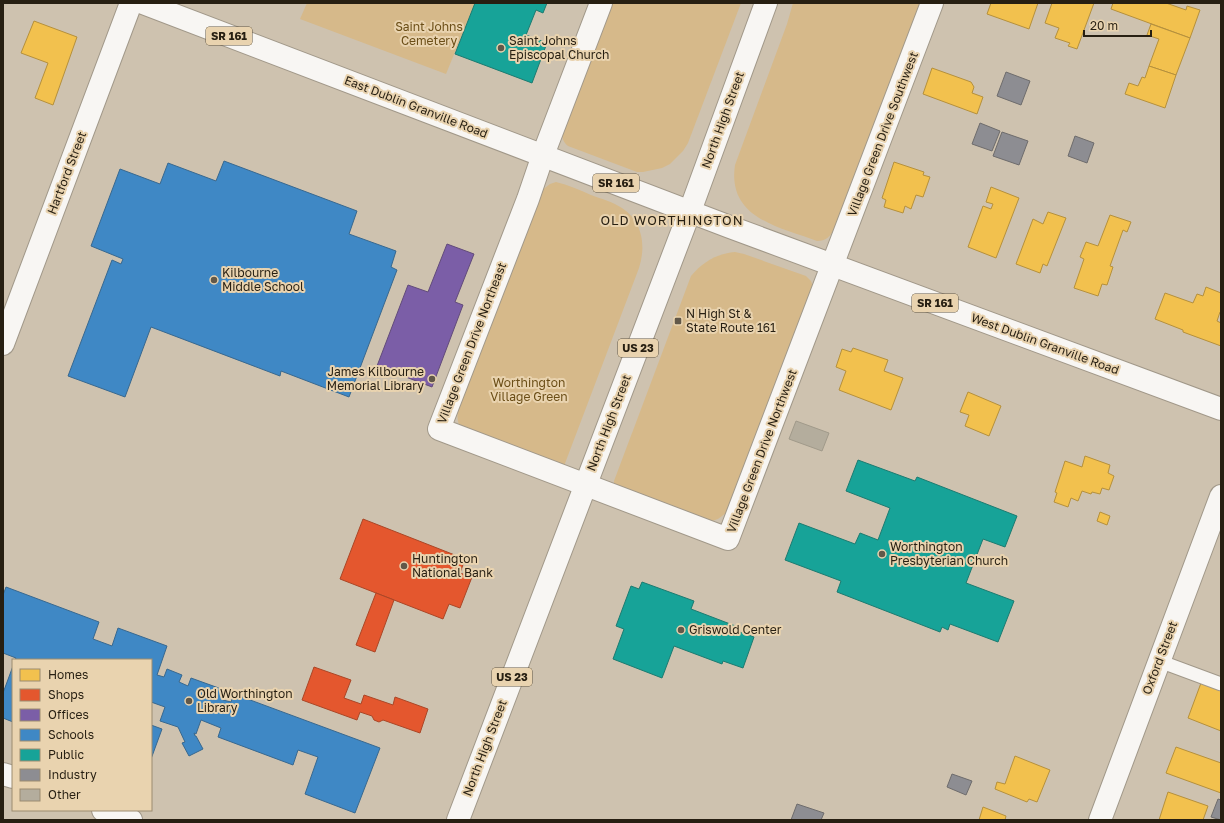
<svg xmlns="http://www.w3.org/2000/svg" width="1224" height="823" viewBox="0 0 1224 823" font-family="'Golos Text',sans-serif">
  <rect width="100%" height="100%" fill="#cec2af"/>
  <g fill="#d6b98a">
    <path d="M307,3H475L446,74L300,19Z"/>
    <path d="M611,3H741L688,143L683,151L670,164L662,168L643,172H637L568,146C563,142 562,138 562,131Z"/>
    <path d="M793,3H919L920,7L834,229C830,237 826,241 817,241C779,227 727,218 735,165L787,24Z"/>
    <path d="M556,182C568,185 580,190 591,195C602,199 613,202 622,208C643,222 646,246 639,268L564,466L462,430C457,423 457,417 458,409L541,191L550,184Z"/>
    <path d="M735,252L744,254L806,276L811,281L813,287L726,513L718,519L709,522L614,487V481L691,276C703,262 716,254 735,252Z"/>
  </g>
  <g fill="#f2c14e" stroke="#b5903c">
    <path d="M991,3H1038L1029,29L987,14Z"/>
    <path d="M1052,3H1094L1077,49L1068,46L1070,43L1055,38L1059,28L1045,23Z"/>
    <path d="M1113,3H1166L1186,10L1187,6L1200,10L1190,38L1111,9Z"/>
    <path d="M34,21L77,37L53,105L35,98L48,63L21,53Z"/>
    <path d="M1151,24L1190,38L1176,75L1149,66L1159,39L1147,35Z"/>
    <path d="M1149,66L1176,75L1165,108L1125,94L1129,83L1138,86L1142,77L1145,78Z"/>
    <path d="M932,68L971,82L974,87L972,93L983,97L977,114L923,94Z"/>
    <path d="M894,162L924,172L923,175L930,177L923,197L916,195L911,209L905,206L903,213L884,207L886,200L882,198Z"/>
    <path d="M991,187L1019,198L996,258L968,247L983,206L991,209L993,204L986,202Z"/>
    <path d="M1048,212L1066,218L1047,266L1043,264L1040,273L1016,264L1033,219L1043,224Z"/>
    <path d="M1110,215L1131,222L1127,232L1123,230L1110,266L1113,267L1107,285L1102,284L1098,296L1074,288L1084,259L1080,257L1086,242L1098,246Z"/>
    <path d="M1206,287L1221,293V313L1220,312L1217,321L1221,323V346L1183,332V330L1155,319L1165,293L1193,303L1197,294L1203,296Z"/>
    <path d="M853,348L888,360L884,371L903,378L891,410L839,390L846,371L836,367L842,349L851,352Z"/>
    <path d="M968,392L1001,406L989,436L965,426L969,415L960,412Z"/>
    <path d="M1085,456L1110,465L1108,473L1114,476L1109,490L1102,488L1100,494L1092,492L1091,494L1082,491L1078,501L1071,498L1068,507L1054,502L1057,493L1055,492L1065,461L1082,467Z"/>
    <path d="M1100,512L1110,516L1107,525L1097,521Z"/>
    <path d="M1201,683L1221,690V731L1188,718Z"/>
    <path d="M1176,747L1221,763V793L1166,773Z"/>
    <path d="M1015,756L1050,770L1037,802L1029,799L1027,802L995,789L997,782L1005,784Z"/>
    <path d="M1168,792L1208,806L1203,820H1159Z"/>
    <path d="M983,807L1006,816L1005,820H979Z"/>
  </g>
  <g fill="#e4572e" stroke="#ab4626">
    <path d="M363,519L465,559L460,573L472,577L460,608L449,604L443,619L340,579Z"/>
    <path d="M376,593L394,600L375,652L356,645Z"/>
    <path d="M314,667L351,680L344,698L361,704L364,695L393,705L395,697L428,709L420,733L383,720L379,722L374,720L372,716L360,712L357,720L302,700Z"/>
  </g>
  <path fill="#7b5ea7" stroke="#624b7a" d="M447,244L474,254L455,302L463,305L432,387L377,366L408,285L428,292Z"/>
  <g fill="#3f88c5" stroke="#38688f">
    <path d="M224,161L357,211L349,234L396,251L391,267L397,270L349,397L281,371L280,376L151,327L125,397L68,376L112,260L121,264L123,259L91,246L120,169L160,184L168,163L216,181Z"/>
    <path d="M6,587L99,622L93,639L112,646L118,628L167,646L157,675L164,677L167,669L182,675L179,682L188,686L191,678L227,691L223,700L231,702L234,694L380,748L355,813L305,794L318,757L298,750L293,765L218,737L221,728L201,720L196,734L194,733L195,736H196L203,749L189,756L182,743L185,742L178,727L160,721L165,707L151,702V660H15L16,658L3,653V595Z"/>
    <path d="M13,666V722L3,718V693Z"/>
    <path d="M151,725L162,729L151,759Z"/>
  </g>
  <g fill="#17a398" stroke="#1c7b70">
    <path d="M475,3H547L543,13L536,10L526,35L547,43L532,83L455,54Z"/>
    <path d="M858,460L915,481L917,477L1017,516L1005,547L983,539L966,583L1014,601L998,642L950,624L948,630L942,627L940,632L837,592L841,581L785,560L799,523L855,544L860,533L878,540L890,508L846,491Z"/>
    <path d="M642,582L694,601L691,609L738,627L737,631L754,637L743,668L723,661L722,664L674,646L662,678L613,659L624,629L616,626L631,586L639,589Z"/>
  </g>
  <g fill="#8d8d92" stroke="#6e6c6c">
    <path d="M1006,72L1030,81L1021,105L997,96Z"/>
    <path d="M980,123L1000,131L992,151L972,144Z"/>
    <path d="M1002,132L1028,141L1019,165L993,156Z"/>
    <path d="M1075,136L1094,143L1087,163L1068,156Z"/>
    <path d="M952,774L972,781L966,795L947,787Z"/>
    <path d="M1218,799L1221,800V820L1211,817Z"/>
    <path d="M797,804L824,813L821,820H791Z"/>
  </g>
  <path fill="#b4ad9d" stroke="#a19a8a" d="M796,421L829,433L822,451L789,439Z"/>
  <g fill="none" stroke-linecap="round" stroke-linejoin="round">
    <defs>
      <path id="service" d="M1159,661L1221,684"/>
      <g id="minor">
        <path d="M601,3L543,155L528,199L439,429L728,539L932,3"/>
        <path d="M3,344L131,3"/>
        <path d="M3,774L13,777"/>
        <path d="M103,810L131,820"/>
        <path d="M1100,820L1221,496"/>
      </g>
      <g id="primary">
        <path d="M143,3L730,227L1221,409"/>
        <path d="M458,820L690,211L766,3"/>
      </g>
    </defs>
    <use href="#service" stroke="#a19889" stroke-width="15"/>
    <use href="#minor" stroke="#a19889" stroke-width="24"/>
    <use href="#primary" stroke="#a19889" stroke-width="24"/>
    <use href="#service" stroke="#f8f6f3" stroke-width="13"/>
    <use href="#minor" stroke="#f8f6f3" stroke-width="22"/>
    <use href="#primary" stroke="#f8f6f3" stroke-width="22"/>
  </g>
  <g fill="#615849" stroke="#e9d3af" stroke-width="1.5">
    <circle cx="501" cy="48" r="4"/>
    <circle cx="214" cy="280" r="4"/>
    <rect x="674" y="317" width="8" height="8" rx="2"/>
    <circle cx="432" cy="379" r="4"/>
    <circle cx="882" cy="554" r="4"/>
    <circle cx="404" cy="566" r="4"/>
    <circle cx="681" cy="630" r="4"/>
    <circle cx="189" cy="701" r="4"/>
  </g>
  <g text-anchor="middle" stroke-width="4" stroke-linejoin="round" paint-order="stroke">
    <g fill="#e9d3af" stroke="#615541" stroke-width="1">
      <rect x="206" y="27" width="46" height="18" rx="3"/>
      <rect x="593" y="174" width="46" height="18" rx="3"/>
      <rect x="912" y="294" width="46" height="18" rx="3"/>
      <rect x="618" y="339" width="40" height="18" rx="3"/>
      <rect x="492" y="668" width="40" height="18" rx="3"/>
    </g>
    <g font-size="11" font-weight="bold" fill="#271f12">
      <text x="229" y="40">SR 161</text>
      <text x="616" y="187">SR 161</text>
      <text x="935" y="307">SR 161</text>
      <text x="638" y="352">US 23</text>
      <text x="512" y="681">US 23</text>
    </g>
    <g font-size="12" fill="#6b4e17" stroke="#e9d3af">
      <text x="429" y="31">Saint Johns<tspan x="429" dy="14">Cemetery</tspan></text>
      <text x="529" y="387">Worthington<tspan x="529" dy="14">Village Green</tspan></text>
    </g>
    <g font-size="12" fill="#271f12" stroke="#e9d3af" text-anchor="start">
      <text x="509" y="45">Saint Johns<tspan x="509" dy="14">Episcopal Church</tspan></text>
      <text x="222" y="277">Kilbourne<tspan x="222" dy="14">Middle School</tspan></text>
      <text x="686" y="318">N High St &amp;<tspan x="686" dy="14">State Route 161</tspan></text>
      <text x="424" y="376" text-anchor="end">James Kilbourne<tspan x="424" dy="14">Memorial Library</tspan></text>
      <text x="890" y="551">Worthington<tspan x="890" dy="14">Presbyterian Church</tspan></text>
      <text x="412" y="563">Huntington<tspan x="412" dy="14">National Bank</tspan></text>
      <text x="689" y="634">Griswold Center</text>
      <text x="197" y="698">Old Worthington<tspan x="197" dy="14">Library</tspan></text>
    </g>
    <g font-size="12" fill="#271f12" stroke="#e9d3af">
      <text transform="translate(416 107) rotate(21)" y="4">East Dublin Granville Road</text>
      <text transform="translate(723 120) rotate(-70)" y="4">North High Street</text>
      <text transform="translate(883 134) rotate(-69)" y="4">Village Green Drive Southwest</text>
      <text transform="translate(67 173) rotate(-69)" y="4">Hartford Street</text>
      <text transform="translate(472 343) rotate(-69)" y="4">Village Green Drive Northeast</text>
      <text transform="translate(1045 344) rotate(20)" y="4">West Dublin Granville Road</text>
      <text transform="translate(609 423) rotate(-69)" y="4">North High Street</text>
      <text transform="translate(762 451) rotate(-69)" y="4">Village Green Drive Northwest</text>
      <text transform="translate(1160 658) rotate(-69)" y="4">Oxford Street</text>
      <text transform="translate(485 748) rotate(-69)" y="4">North High Street</text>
    </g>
    <g font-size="13" letter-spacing="1" fill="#271f12" stroke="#e9d3af">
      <text x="672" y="225">OLD WORTHINGTON</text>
    </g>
  </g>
  <rect width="1224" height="823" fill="none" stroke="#271f12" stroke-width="8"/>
  <rect x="12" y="659" width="140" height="152" fill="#e9d3af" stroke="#9b8b70"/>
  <rect x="20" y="669" width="20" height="12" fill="#f2c14e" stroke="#9b8b70"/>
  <text x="48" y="679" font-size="12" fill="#271f12">Homes</text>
  <rect x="20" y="689" width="20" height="12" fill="#e4572e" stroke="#9b8b70"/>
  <text x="48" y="699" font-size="12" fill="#271f12">Shops</text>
  <rect x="20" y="709" width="20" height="12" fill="#7b5ea7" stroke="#9b8b70"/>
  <text x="48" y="719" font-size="12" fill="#271f12">Offices</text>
  <rect x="20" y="729" width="20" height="12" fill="#3f88c5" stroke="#9b8b70"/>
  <text x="48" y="739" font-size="12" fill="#271f12">Schools</text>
  <rect x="20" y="749" width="20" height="12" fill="#17a398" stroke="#9b8b70"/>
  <text x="48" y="759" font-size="12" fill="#271f12">Public</text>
  <rect x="20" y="769" width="20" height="12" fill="#8d8d92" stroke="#9b8b70"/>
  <text x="48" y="779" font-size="12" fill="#271f12">Industry</text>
  <rect x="20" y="789" width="20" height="12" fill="#b4ad9d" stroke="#9b8b70"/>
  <text x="48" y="799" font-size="12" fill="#271f12">Other</text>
  <path d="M1084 30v6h67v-6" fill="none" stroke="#271f12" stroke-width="2"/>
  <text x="1090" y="30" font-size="12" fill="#271f12" stroke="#e9d3af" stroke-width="3" paint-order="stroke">20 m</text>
</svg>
